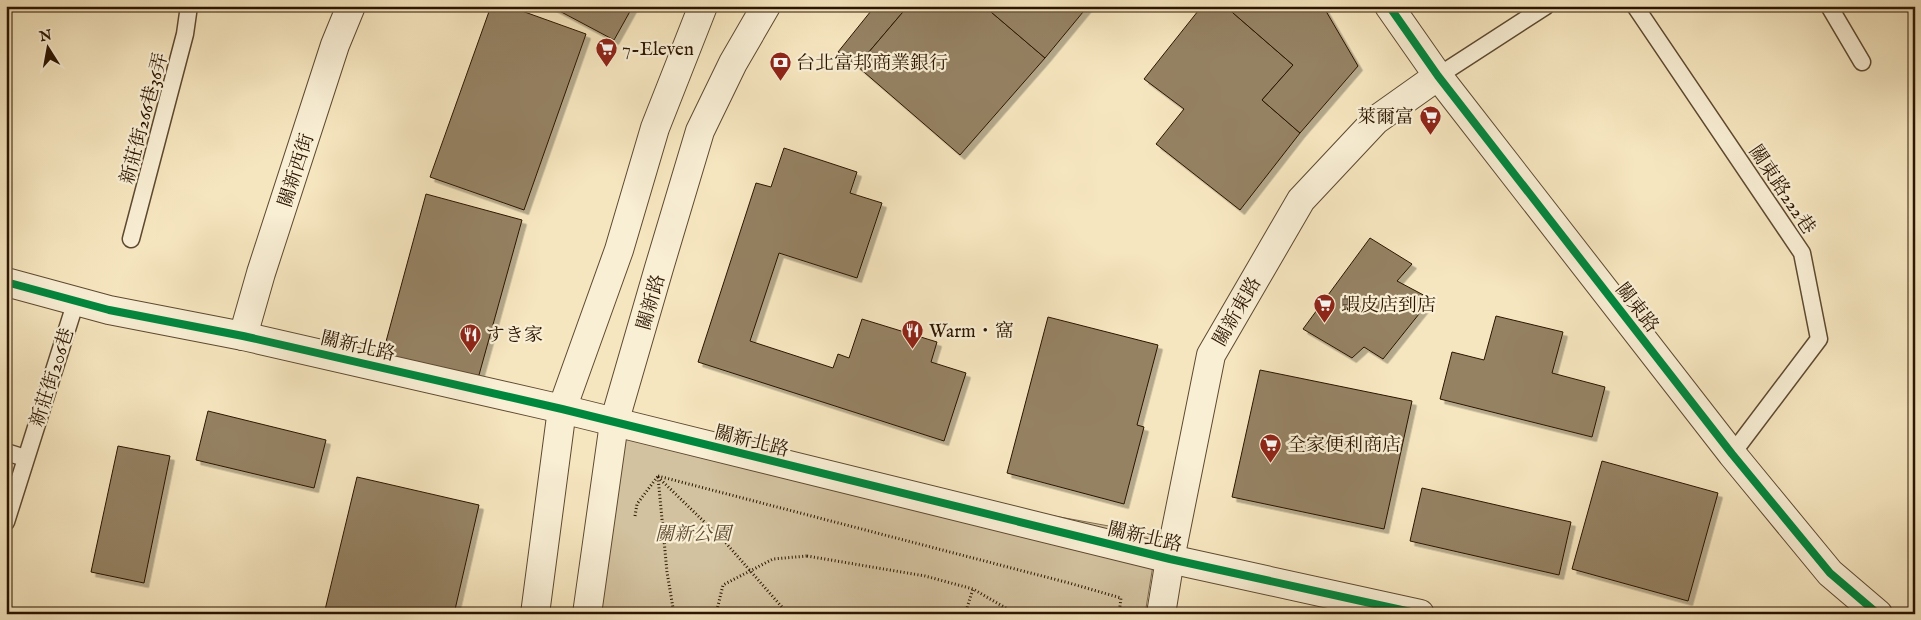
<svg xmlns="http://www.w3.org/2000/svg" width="1921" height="620" viewBox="0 0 1921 620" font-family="'IM FELL English','Noto Serif TC','Noto Serif JP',serif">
  <defs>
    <filter id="shadow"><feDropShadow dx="4.5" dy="4.5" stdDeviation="0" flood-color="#0004"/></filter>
  </defs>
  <rect width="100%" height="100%" fill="#f6e6bf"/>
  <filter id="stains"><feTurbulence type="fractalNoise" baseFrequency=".004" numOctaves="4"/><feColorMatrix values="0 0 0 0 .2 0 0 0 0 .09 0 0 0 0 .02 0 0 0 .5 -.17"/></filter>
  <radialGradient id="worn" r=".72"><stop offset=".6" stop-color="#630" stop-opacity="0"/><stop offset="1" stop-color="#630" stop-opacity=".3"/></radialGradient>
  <path fill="#d3c29f" stroke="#7f6c50" d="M623,437L1158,535L1145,614H598Z"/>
  <g fill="#958263" stroke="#2b1500" filter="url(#shadow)">
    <path d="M491,6H508L586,34L524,210L430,177Z"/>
    <path d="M550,6H633L614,40Z"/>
    <path d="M875,6H908L857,66L838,52Z"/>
    <path d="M908,6H984L1045,58L960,155L857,66Z"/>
    <path d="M984,6H1088L1045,58Z"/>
    <path d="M1202,6H1225L1293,65L1262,100L1300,133L1240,210L1156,144L1184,109L1144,79Z"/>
    <path d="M1225,6H1323L1358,66L1300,133L1262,100L1293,65Z"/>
    <path d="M784,148L857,172L850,193L882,203L857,278L779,253L750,341L833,368L838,354L849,358L862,319L937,342L931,362L966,373L944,441L698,362L756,183L771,187Z"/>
    <path d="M426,194L522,220L479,375L460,381L381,360Z"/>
    <path d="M1370,238L1412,264L1397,281L1431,299L1383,359L1364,347L1352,358L1303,329Z"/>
    <path d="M1496,316L1563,332L1552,373L1605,387L1592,437L1440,399L1452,352L1484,360Z"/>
    <path d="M1048,317L1158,345L1137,425L1144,427L1124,504L1007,473Z"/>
    <path d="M1260,370L1412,401L1384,529L1232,497Z"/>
    <path d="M208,411L326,440L314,488L196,460Z"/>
    <path d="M118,446L170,456L144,583L91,572Z"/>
    <path d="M1602,461L1718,493L1688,601L1572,569Z"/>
    <path d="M357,477L479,505L454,614H324Z"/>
    <path d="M1422,488L1571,522L1559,575L1410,541Z"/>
  </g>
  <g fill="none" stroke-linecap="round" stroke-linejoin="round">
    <defs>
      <g id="service">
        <path d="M1635,6L1802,253L1819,339L1732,454"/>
        <path d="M1829,6L1862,62"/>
        <path d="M1438,76L1546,6"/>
        <path d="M131,239L185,34L189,6"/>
        <path d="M6,452L25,458"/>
        <path d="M6,522L76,301"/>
      </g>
      <g id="minor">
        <path d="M6,282L109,310L243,336L562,409L1170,559L1420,614"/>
        <path d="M243,336L261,273L335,45L351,6"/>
        <path d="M1161,614L1170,559L1211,355L1301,200L1376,120L1438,76"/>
      </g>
      <g id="tertiary">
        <path d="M1389,6L1438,76L1732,454L1830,573L1878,614"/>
        <path d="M535,614L562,409L619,250L655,128L703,6"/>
        <path d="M587,614L614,423L659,268L700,131L733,63L766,6"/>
      </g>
    </defs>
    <use href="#service" stroke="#5e4930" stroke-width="19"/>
    <use href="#minor" stroke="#5e4930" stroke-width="30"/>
    <use href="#tertiary" stroke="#5e4930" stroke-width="30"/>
    <g stroke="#2b1500" stroke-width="3" stroke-dasharray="1 2.5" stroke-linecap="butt">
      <path d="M658,476L1069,583L1121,598L1119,614"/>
      <path d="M658,477L725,542L788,614"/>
      <path d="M658,477L667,572L674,614"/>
      <path d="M635,516L637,504L658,476"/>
      <path d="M807,556L925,576L973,589L1016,614"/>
      <path d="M965,614L973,589"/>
    </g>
    <use href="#service" stroke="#f9efd5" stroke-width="16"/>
    <use href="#minor" stroke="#f9efd5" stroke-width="28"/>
    <use href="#tertiary" stroke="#f9efd5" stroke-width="28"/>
    <path stroke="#2b1500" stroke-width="3" stroke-dasharray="1 2.5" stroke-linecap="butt" d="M716,614L723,585L773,559L807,556"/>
    <defs>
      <g id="cycleway">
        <path d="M1389,6L1438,76L1732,454L1830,573L1878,614"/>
        <path d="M6,282L109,310L243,336L562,409L1170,559L1420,614"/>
      </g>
    </defs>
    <use href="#cycleway" stroke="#f9efd5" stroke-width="11"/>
    <use href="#cycleway" stroke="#00873e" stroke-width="8"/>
  </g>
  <defs>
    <symbol id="supermarket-pin" viewBox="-11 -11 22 30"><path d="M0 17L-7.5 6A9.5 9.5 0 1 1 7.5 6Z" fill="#8f2418" stroke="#f9efd5"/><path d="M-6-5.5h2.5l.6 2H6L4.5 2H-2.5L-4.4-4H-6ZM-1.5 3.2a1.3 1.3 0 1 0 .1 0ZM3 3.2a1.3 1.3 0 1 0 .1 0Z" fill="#fff"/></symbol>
    <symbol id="bank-pin" viewBox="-11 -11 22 30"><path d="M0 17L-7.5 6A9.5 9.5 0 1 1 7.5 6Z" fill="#8f2418" stroke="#f9efd5"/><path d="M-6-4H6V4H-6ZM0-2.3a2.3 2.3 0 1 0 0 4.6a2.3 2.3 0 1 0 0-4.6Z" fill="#fff"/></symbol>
    <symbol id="restaurant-pin" viewBox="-11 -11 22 30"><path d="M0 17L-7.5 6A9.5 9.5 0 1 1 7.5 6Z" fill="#8f2418" stroke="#f9efd5"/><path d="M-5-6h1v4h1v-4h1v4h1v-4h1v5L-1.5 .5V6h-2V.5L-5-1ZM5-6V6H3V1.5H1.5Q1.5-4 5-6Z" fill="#fff"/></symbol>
  </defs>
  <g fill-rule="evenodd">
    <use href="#supermarket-pin" x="594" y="36" width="25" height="34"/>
    <use href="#bank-pin" x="768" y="50" width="25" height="34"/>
    <use href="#supermarket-pin" x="1418" y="104" width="25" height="34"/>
    <use href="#supermarket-pin" x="1312" y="292" width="25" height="34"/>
    <use href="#restaurant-pin" x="900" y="318" width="25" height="34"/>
    <use href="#restaurant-pin" x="458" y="322" width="25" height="34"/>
    <use href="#supermarket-pin" x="1258" y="432" width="25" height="34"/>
  </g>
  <g text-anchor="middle" stroke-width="4.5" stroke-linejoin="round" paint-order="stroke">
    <g font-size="19" fill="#2b1500" stroke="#f9efd5" text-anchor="start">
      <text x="622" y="55">7-Eleven</text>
      <text x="796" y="69">台北富邦商業銀行</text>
      <text x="1414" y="123" text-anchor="end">萊爾富</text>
      <text x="1341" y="311">蝦皮店到店</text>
      <text x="929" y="337">Warm・窩</text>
      <text x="486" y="341">すき家</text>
      <text x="1287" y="451">全家便利商店</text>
    </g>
    <g font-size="19" fill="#2b1500" stroke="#f9efd5">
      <text transform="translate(143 118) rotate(-75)" y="7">新莊街266巷36弄</text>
      <text transform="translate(295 170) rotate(-72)" y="7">關新西街</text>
      <text transform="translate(1783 189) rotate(56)" y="7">關東路222巷</text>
      <text transform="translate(650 302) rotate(-74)" y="7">關新路</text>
      <text transform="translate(1638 307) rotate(52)" y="7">關東路</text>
      <text transform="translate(1236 311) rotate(-60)" y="7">關新東路</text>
      <text transform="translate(358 345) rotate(13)" y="7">關新北路</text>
      <text transform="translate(51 377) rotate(-72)" y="7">新莊街206巷</text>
      <text transform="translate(752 440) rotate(14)" y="7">關新北路</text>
      <text transform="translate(1145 536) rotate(13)" y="7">關新北路</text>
    </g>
    <g font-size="19" font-style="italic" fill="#5d4930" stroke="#f9efd5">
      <text x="693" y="540">關新公園</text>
    </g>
  </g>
  <rect width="1921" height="620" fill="none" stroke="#f6e6bf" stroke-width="25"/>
  <rect x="8" y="8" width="1906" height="605" fill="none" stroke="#2b1500" stroke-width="2.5"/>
  <rect x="12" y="12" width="1896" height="595" fill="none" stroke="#2b1500"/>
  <g transform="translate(48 48) rotate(349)" stroke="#f9efd5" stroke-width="4" paint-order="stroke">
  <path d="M0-4L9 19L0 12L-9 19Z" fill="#2b1500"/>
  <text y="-8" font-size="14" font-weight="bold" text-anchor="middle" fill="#2b1500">N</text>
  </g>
  <rect width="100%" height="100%" filter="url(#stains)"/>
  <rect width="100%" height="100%" fill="url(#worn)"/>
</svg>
